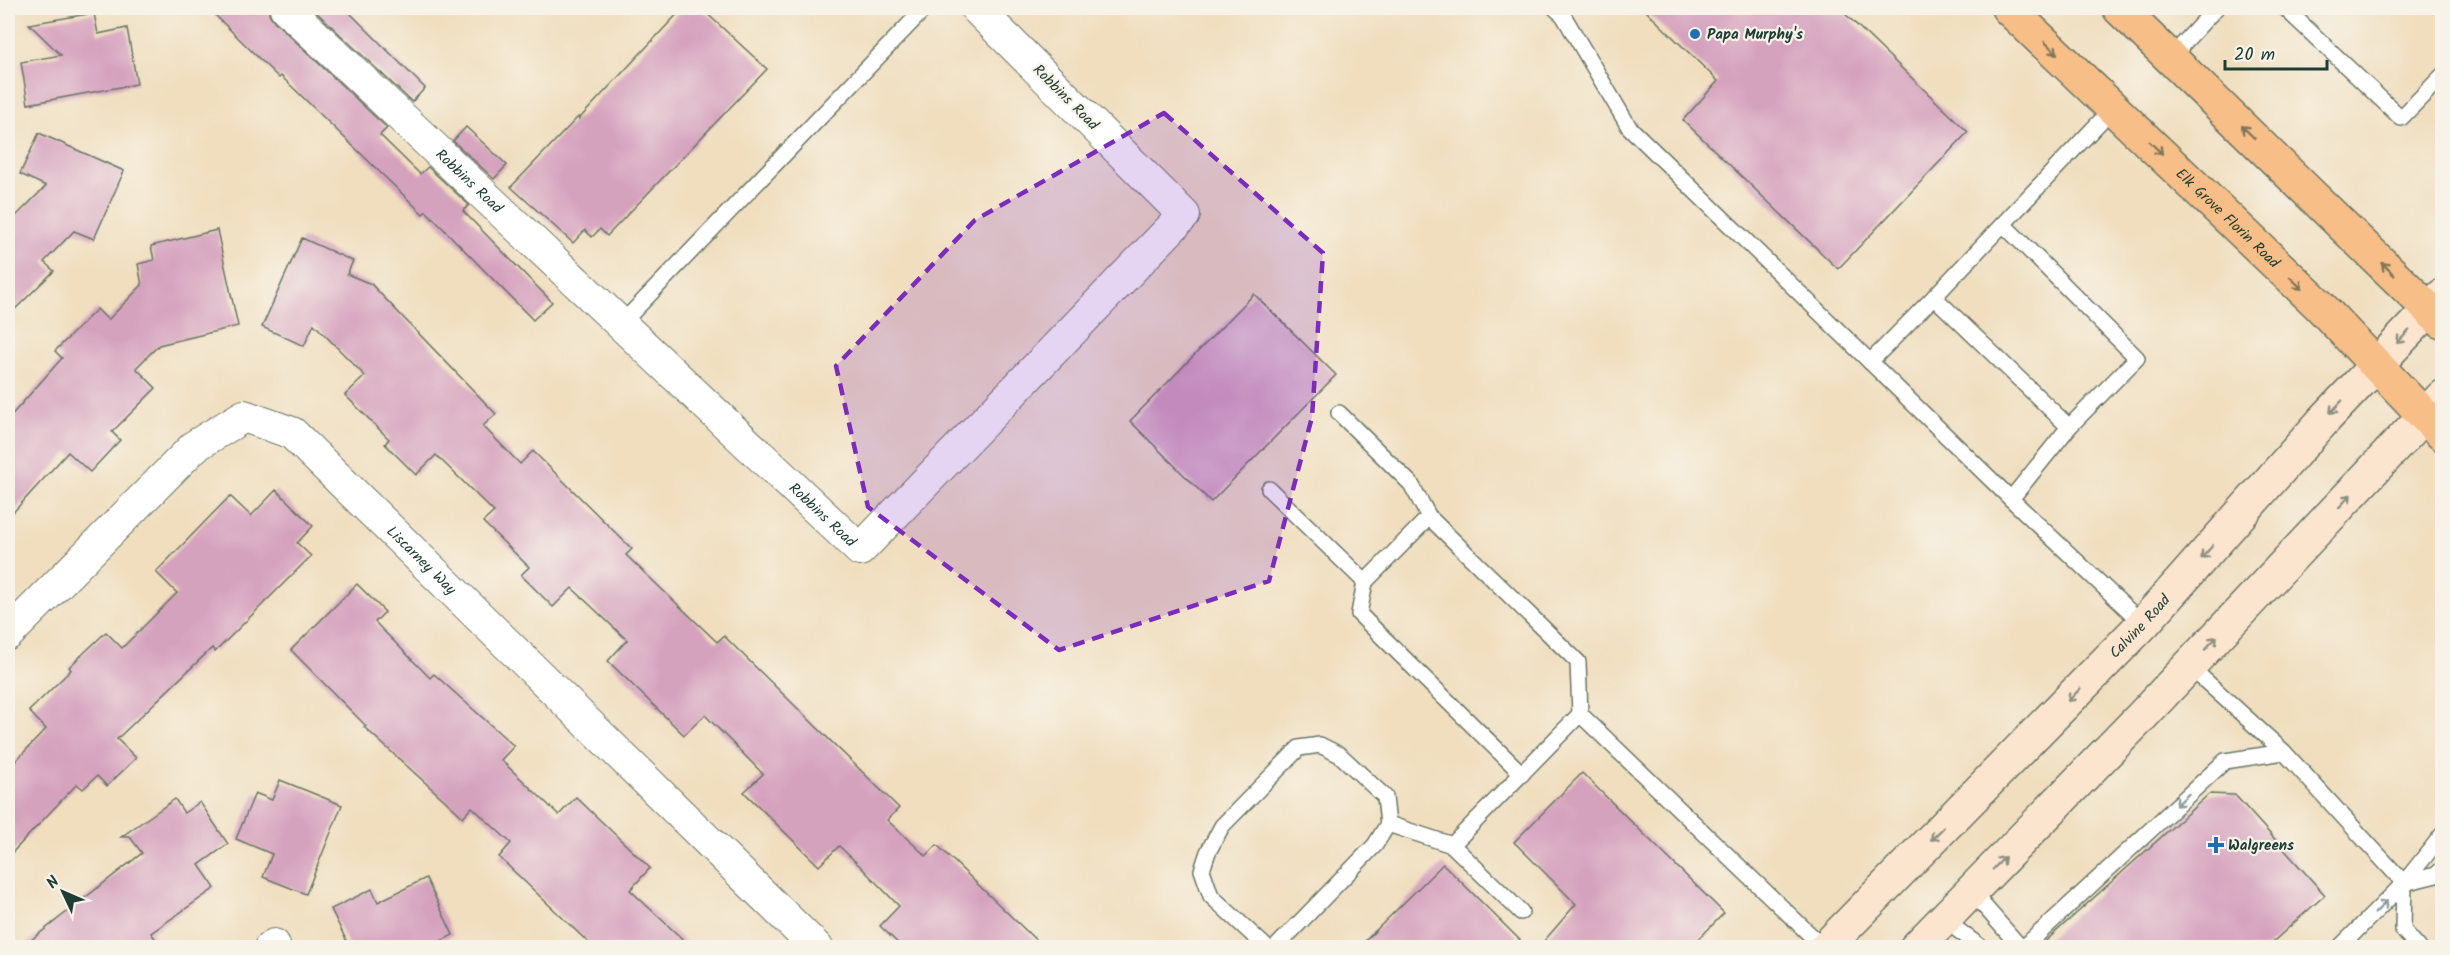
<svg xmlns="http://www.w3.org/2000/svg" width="2450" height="955" viewBox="0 0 2450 955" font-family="Kalam,sans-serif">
  <rect width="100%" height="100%" fill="#f7f3e8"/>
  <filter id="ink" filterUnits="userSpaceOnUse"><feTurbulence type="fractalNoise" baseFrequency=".0167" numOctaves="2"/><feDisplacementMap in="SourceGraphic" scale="12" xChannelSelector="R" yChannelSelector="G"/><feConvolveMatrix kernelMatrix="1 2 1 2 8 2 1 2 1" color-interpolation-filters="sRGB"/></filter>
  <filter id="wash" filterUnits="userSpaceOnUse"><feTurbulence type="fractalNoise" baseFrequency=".008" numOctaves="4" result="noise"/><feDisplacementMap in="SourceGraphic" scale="24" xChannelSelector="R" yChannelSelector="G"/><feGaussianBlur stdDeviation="1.35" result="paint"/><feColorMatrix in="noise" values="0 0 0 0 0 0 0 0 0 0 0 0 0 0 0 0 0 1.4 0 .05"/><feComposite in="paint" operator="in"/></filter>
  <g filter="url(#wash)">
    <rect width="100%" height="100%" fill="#f0debe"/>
    <g id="blocks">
      <g fill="#d5a2be">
        <path d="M208,8H269V14L274,21L387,128L380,135L420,174L428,167L469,205L463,211L552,302L533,320L426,211L423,214L281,76L279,78Z"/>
        <path d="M312,8H345L425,88L412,102Z"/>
        <path d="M683,8H701L767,69L607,236L600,229L592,237L585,230L573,243L511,187L578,117L579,119Z"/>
        <path d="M1643,8H1839L1968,132L1838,269L1683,120L1718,81Z"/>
        <path d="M94,13L98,34L127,28L137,84L28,104L21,62L61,55L29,24Z"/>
        <path d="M466,127L507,165L494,179L453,141Z"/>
        <path d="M39,133L124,171L94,239L74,231L44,262L54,271L8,316V224L46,186L20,174Z"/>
        <path d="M217,230L238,326L159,345L136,368L156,388L112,432L120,440L90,472L68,452L8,518V419L62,358L55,351L97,309L108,320L142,285L138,264L154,260L151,246Z"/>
        <path d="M302,238L353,261L347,274L371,284L496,414L483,426L520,464L533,451L632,549L626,555L717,642L724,636L899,808L887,820L926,856L937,845L1044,948H903L880,926L899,906L859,865L839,846L819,866L744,792L763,774L705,715L684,735L608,661L627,640L572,588L553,607L521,575L529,567L483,522L494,512L436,455L416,475L385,444L389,439L345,395L365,376L314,324L304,346L262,327Z"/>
        <path d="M1254,294L1336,375L1211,502L1130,421Z"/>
        <path d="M276,490L313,526L297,543L311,556L215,652L212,648L117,739L136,758L107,786L97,776L83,789L77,784L8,857V769L46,729L29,711L71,670L69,667L106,632L122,648L177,593L156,572L230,496L251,516Z"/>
        <path d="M357,584L385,612L375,622L430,678L434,674L514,746L501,760L559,815L576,797L650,868L630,890L692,948L592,946L499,857L511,843L472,807L463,817L364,727L366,726L291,650Z"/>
        <path d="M1582,773L1724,913L1690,948H1538L1576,904L1514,842Z"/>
        <path d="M280,780L342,805L306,894L263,877L272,854L236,839L255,793L272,800Z"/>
        <path d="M2209,794L2235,795L2325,895L2266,948H2038Z"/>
        <path d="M175,799L184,813L200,802L228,844L199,865L215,888L151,933L162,948H21L142,853L130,837H121Z"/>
        <path d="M1443,864L1528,948H1358Z"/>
        <path d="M426,878L453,935L427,948H350L331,909L372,889L378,902Z"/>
      </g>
    </g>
  </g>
  <g filter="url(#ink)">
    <use href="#blocks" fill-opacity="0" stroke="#687564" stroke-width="1.5"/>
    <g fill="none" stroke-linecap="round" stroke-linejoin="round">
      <defs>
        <g id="lane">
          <path d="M1555,8L1563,15L1629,127L2011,499L2143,624"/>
          <path d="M2285,8L2401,118L2442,76"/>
          <path d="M2171,57L2216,8"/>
          <path d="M2003,224L2113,108"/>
          <path d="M1934,297L2003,224L2137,358L2069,427"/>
          <path d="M621,324L925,8"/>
          <path d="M1870,362L1934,297L2069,427L2011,499"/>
          <path d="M1339,413L1411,484L1429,517L1578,662L1580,714"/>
          <path d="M1269,489L1365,582L1429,517"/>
          <path d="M1365,582L1359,614L1522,774"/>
          <path d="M2189,666L2284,752L2404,883L2339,948"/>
          <path d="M1388,824L1452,845L1580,714L1824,948"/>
          <path d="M1452,845L1521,912"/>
          <path d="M2404,883L2436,875L2442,869"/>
          <path d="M1971,891L2021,948"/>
          <path d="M1943,919L1982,948"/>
          <path d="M1267,948L1211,896L1202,870L1208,852L1222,826L1299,748L1320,745L1340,755L1385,797L1388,824L1375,845L1275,948"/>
          <path d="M2023,948L2225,761L2284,752"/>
          <path d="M2419,948L2403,930L2404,883L2442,835"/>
        </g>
        <g id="street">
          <path id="s1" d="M286,8L860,550L1184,215L976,8"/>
          <path id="s2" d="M8,634L195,446L244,416L292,433L817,948"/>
          <path d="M270,948L274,945"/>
        </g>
        <g id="secondary">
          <path id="s3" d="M1825,948L2143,624L2324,420L2442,296"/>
          <path d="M1916,948L2142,716L2442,397"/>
        </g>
        <g id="primary">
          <path id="s4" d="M2008,8L2319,305L2442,434"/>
          <path d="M2119,8L2442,322"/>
        </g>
      </defs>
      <use href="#lane" stroke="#687564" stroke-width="18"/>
      <use href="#street" stroke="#687564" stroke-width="34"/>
      <use href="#secondary" stroke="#687564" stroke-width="36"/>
      <use href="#primary" stroke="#687564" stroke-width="36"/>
      <use href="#lane" stroke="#fff" stroke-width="15"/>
      <use href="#street" stroke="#fff" stroke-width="32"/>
      <use href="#secondary" stroke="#fce5cf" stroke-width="33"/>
      <use href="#primary" stroke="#f7be87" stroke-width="33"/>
    </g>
    <defs><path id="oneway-shaft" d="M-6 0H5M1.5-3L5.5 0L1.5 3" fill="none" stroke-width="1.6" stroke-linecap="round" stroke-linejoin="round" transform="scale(1.5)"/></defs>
    <g stroke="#807759">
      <use href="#oneway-shaft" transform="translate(2051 48) rotate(44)"/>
      <use href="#oneway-shaft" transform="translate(2248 132) rotate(-136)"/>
      <use href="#oneway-shaft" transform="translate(2156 148) rotate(44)"/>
      <use href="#oneway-shaft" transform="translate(2388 269) rotate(-135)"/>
      <use href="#oneway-shaft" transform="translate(2296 283) rotate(44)"/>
    </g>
    <g stroke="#8e9182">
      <use href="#oneway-shaft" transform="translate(2403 337) rotate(134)"/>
      <use href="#oneway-shaft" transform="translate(2336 407) rotate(134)"/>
      <use href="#oneway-shaft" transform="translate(2345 501) rotate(-47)"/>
      <use href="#oneway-shaft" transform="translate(2207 552) rotate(131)"/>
      <use href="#oneway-shaft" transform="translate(2211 643) rotate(-47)"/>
      <use href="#oneway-shaft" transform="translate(2074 695) rotate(135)"/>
      <use href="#oneway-shaft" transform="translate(1937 834) rotate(135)"/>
      <use href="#oneway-shaft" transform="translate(1999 863) rotate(-46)"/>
    </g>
    <g stroke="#8f9e9a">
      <use href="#oneway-shaft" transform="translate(2182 800) rotate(137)"/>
      <use href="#oneway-shaft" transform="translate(2381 907) rotate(-45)"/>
    </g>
  </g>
  <path fill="#7b2cbf" fill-opacity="0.2" stroke="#7b2cbf" stroke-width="4.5" stroke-dasharray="12 8" stroke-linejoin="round" d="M1164,113L1323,253L1312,417L1269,581L1059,650L868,507L836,366L975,220Z"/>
  <g fill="#1f6fb2" stroke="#f7f3e8" stroke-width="2">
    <circle cx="1695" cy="34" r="6"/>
    <path d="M2213 836h6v6h6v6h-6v6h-6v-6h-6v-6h6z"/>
  </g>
  <g text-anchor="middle" stroke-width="4.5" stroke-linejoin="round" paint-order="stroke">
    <g font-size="15" font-weight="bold" fill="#1f3d34" stroke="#f7f3e8" text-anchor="start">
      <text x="1707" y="39">Papa Murphy's</text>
      <text x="2228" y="850">Walgreens</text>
    </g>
    <g font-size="15" fill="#1f3d34" stroke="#f7f3e8">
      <text transform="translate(1066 97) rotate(45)" y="5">Robbins Road</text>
      <text dy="5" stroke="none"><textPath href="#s1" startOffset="252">Robbins Road</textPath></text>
      <text dy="5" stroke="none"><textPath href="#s4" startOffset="304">Elk Grove Florin Road</textPath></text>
      <text dy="5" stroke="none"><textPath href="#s1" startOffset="738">Robbins Road</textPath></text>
      <text dy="5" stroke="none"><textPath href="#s2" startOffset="555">Liscarney Way</textPath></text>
      <text dy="5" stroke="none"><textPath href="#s3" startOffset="450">Calvine Road</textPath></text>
    </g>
  </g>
  <rect width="2450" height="955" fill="none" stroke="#f7f3e8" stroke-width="30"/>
  <g transform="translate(63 892) rotate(314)" stroke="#f7f3e8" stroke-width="4.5" paint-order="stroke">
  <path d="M0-4.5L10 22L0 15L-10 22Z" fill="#1f3d34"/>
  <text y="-9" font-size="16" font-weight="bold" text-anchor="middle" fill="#1f3d34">N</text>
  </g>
  <path d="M2225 60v9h102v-9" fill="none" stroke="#1f3d34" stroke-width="3"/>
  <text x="2234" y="60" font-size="18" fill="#1f3d34" stroke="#f7f3e8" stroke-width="4.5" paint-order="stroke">20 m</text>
</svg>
